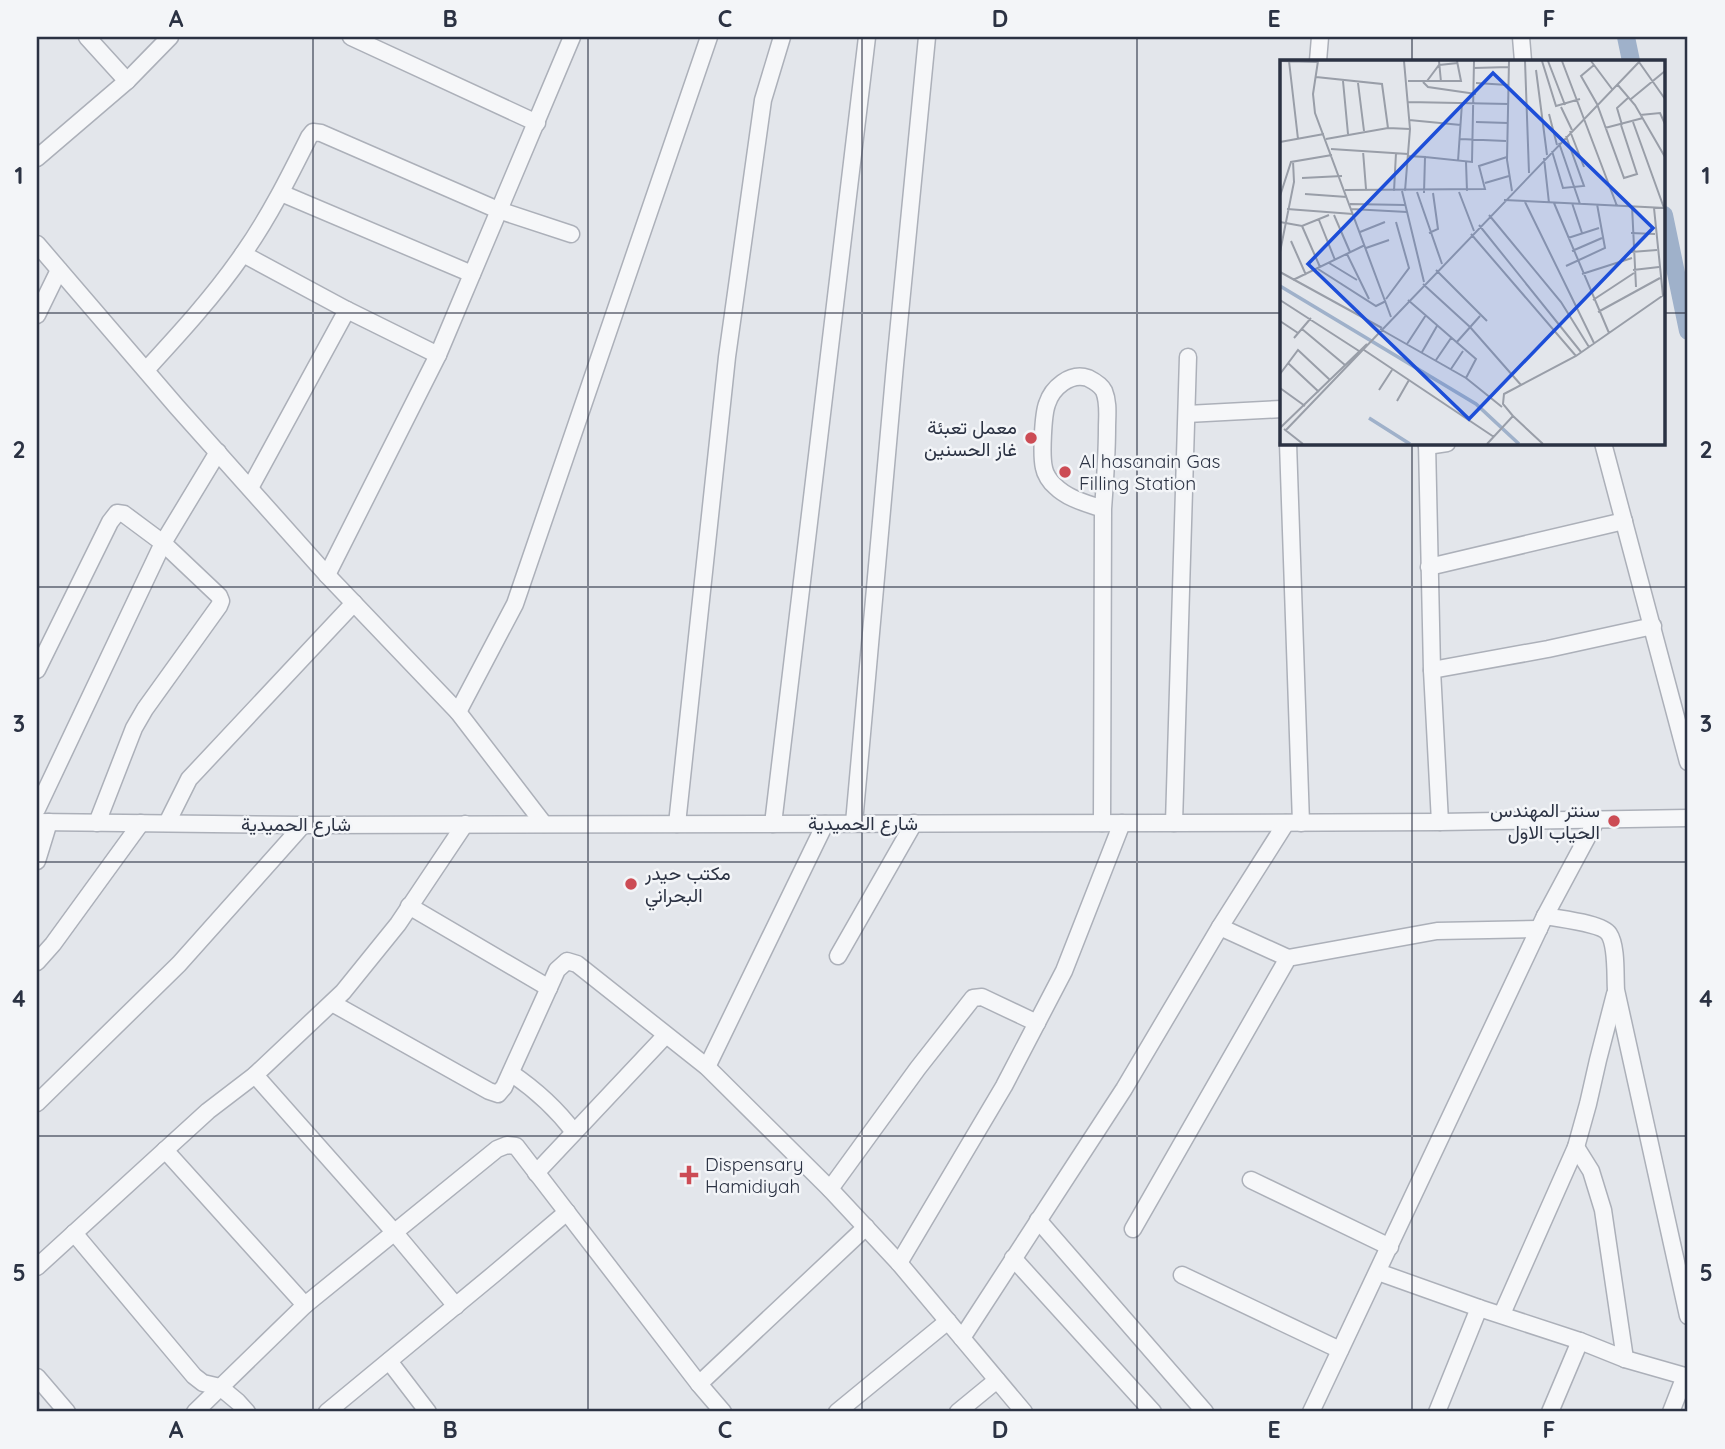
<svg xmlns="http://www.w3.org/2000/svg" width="1725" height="1449" viewBox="0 0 1725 1449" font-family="Quicksand,Vazirmatn,sans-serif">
  <rect width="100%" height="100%" fill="#e3e6eb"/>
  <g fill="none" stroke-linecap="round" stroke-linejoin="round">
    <g stroke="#9fb1ca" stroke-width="18">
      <path d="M1626,37L1631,61"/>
      <path d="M1664,215L1688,331"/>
    </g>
    <defs>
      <g id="minor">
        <path d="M87,37L127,81"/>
        <path d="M351,37L537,123"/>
        <path d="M1521,37L1523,61"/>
        <path d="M1318,61L1320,37"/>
        <path d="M37,158L127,81L170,37"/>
        <path d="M281,193L472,274"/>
        <path d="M37,244L177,407L327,575L458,712L544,824"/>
        <path d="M243,254L347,310L438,355"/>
        <path d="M37,315L59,270"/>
        <path d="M146,370C180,333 214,296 243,254C269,217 289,177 309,137L313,132L321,133L498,210L571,234"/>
        <path d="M1187,414L1282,409"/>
        <path d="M1288,443L1301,823"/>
        <path d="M1427,443L1432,670L1440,822"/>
        <path d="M1603,443L1688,762"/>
        <path d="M1427,446L1447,443"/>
        <path d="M250,488L347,310"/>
        <path d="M1429,567L1624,521"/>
        <path d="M327,575L438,355L572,37"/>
        <path d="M37,670L110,522L117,513L124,514L163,543L219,596L221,601L219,606L145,709L134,728L97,823"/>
        <path d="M1432,670L1548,649L1653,626"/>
        <path d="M458,712L515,604L709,37"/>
        <path d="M37,809L163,543L218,452"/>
        <path d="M37,822L303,825L1174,823L1440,822L1688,818"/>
        <path d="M167,823L189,779L354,603"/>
        <path d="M854,823L895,365L927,37"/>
        <path d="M1102,823L1103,509C1105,482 1107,455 1107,428C1107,416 1109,403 1104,391C1101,385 1094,381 1088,378C1070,372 1052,388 1047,404C1043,415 1041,456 1044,468C1045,474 1050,482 1055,486C1068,499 1086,503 1103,509"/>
        <path d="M1174,823L1188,357"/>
        <path d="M677,824L727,357L763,100L782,37"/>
        <path d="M773,824L867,37"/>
        <path d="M37,861L49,822"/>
        <path d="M409,906L549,988"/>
        <path d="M1545,916C1559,919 1602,923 1609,934C1617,946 1615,975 1616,990L1688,1316"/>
        <path d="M1220,927L1288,958"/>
        <path d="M838,956L914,823"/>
        <path d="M37,962L53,944L141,823"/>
        <path d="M332,1003L489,1091L498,1094L504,1087L557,970L567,961L577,964L707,1067L830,1189L899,1263L1024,1412"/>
        <path d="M707,1067L825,824"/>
        <path d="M511,1073C536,1090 556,1108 574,1132"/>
        <path d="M255,1075L395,1233L456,1306"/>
        <path d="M37,1103L179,964L303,825"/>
        <path d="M1576,1147L1591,1171L1603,1210L1625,1359"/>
        <path d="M165,1150L305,1305"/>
        <path d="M536,1173L665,1036"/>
        <path d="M1251,1180L1390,1247"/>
        <path d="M830,1189L918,1068L973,998L982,997L1037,1023"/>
        <path d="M1038,1220L1205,1412"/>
        <path d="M1133,1229L1288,958L1437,931L1539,929"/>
        <path d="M74,1233L194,1376L203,1383L220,1387L238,1402L247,1412"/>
        <path d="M1013,1258L1153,1412"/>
        <path d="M899,1263L1004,1086L1064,971L1122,823"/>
        <path d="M37,1267L208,1111L255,1075L343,992L398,924L465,824"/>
        <path d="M1378,1272L1479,1308L1580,1341L1625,1359L1688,1377"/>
        <path d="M1182,1275L1340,1350"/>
        <path d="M1502,1314L1576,1147L1588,1104L1598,1060L1615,994"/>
        <path d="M962,1338L1124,1089L1220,927L1286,823"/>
        <path d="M389,1361L428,1412"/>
        <path d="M37,1377L67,1412"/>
        <path d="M195,1412L305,1305L497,1149L507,1145L516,1146L699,1384"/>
        <path d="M327,1412L494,1274L567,1212"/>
        <path d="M723,1412L699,1384L866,1227"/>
        <path d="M837,1412L948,1321"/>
        <path d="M958,1412L997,1380"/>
        <path d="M1311,1412L1545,916L1597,819"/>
        <path d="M1437,1412L1479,1308"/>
        <path d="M1550,1412L1580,1341"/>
        <path d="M1671,1412L1685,1376"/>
      </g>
    </defs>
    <use href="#minor" stroke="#acb0b9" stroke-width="19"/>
    <use href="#minor" stroke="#f6f7f9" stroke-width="16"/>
  </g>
  <path fill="none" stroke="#2b3243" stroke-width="2" stroke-opacity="0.55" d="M313,37V1412M588,37V1412M862,37V1412M1137,37V1412M1412,37V61M37,313H1282M1664,313H1688M1412,443V1412M37,587H1688M37,862H1688M37,1136H1688"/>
  <g fill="#cc4c55" stroke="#f3f5f8" stroke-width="2.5">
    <circle cx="1031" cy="438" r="7"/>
    <circle cx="1065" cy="472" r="7"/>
    <circle cx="1614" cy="821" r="7"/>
    <circle cx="631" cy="884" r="7"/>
    <path d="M685.5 1164.5h7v7h7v7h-7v7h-7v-7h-7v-7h7z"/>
  </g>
  <g text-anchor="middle" stroke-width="5" stroke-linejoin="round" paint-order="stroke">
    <g font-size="19" fill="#2b3243" stroke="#f3f5f8" text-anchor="start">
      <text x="1017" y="434" text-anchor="end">معمل تعبئة<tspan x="1017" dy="22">غاز الحسنين</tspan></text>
      <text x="1079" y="468">Al hasanain Gas<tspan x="1079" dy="22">Filling Station</tspan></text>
      <text x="1600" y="817" text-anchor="end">سنتر المهندس<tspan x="1600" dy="22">الحياب الاول</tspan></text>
      <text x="645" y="880">مكتب حيدر<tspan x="645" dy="22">البحراني</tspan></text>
      <text x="705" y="1171">Dispensary<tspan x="705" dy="22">Hamidiyah</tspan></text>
    </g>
    <g font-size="19" fill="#2b3243" stroke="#f3f5f8">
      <text x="863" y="830">شارع الحميدية</text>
      <text x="296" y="831">شارع الحميدية</text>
    </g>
  </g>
  <g transform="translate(1280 60)">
    <rect width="385" height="385" fill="#e3e6eb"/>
    <path fill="none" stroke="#9fb1ca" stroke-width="3.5" d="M0,226L196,344L239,384M89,358L130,384"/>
    <path fill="none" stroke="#999ea8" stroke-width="2" d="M0,1L38,2M9,1L18,79M38,1L33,34L35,53L111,257M124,1L130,69L125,131M159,1L161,22M229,1L227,100L232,131M245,1L249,113M262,1L276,46L300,39M268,1L285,45M282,1L337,146M311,1L332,29M359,2L385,39M314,5L301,16L317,44L344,118L357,114L341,65M194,8L229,7M256,10L267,95M36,17L102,24L108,68M63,21L68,74M128,21H181L177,1M147,21L159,5L178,3M143,22L148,27L196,34M78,23L84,71M196,23L228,25M337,24L355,45L385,97M351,39L385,11M128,42L229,44M281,47L292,70M269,54L277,85M360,55L380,53L385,64M129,60L181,65M196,62L228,63M353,62L384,148M342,65L337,48L349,37M325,68L363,58M290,71L304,107M46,79L108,68L130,69M180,79L226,81M0,82L44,74M279,83L300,144M51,89L128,94M83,91L86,129M272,91L283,128L304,126L286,76M128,96L145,97L144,133M145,97L192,102L194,1M264,98L269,143M178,101L182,43M186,102L187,131M22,118L62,116M205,123L229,116M65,130L205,129L199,106L227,97M114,131L116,93M122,131L144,222M137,132L162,204M179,132L194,171M25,134L67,137M0,136L11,102L52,95M224,140L385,148M245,142L314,283M274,143L329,273M292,143L302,173M70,144L125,145M352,146L356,227M374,148L383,236M7,149L73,154M71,149L127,152M54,155L70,192M209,155L281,242L309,287M39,160L55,200M0,162L22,166L49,155M199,165L301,292M22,166L40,207M80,172L105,162M149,173L158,169L153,133M351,173L375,174M191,174L296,296M288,178L319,168M11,181L26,215M86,188L109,180M292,191L322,178M0,192L14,122L13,101M351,192L377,190M67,194L89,239M49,203L77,220M286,206L325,188L317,144M38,209L96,246L106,241M156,210L207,261M353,210L379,207M0,212L102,268M302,214L352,198M13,220L85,185M143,224L190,267L241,325M106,239L129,208L116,162M0,240L79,291M128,240L196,299L186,318M313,240L354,213M318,252L380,218M0,261L18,273M22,269L65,305M100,269L186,318L222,347M14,278L31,258M176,283L200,256M127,284L146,255M84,290L214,377M142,292L157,266M156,300L171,278M8,303L39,332M171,309L183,291M0,314L18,290L50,320M0,328L25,346M99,330L112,310M117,341L129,320M233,356L263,384M0,368L87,284M4,369L23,384M6,370L360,1M207,384L233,356L223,344L224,334L296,296L385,234"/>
    <path fill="#1d4ed8" fill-opacity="0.15" stroke="#1d4ed8" stroke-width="3.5" d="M213,13L373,168L189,359L28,204Z"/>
    <rect width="385" height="385" fill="none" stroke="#2b3243" stroke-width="3.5"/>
  </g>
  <rect width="1725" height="1449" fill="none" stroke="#f3f5f8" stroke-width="77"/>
  <rect x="38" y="38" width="1648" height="1372" fill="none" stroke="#2b3243" stroke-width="2.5"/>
  <g font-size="23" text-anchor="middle" font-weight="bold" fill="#2b3243">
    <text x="176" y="27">A</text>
    <text x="450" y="27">B</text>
    <text x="725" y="27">C</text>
    <text x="1000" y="27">D</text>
    <text x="1274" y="27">E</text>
    <text x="1549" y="27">F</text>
    <text x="19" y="184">1</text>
    <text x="1706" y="184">1</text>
    <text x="19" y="458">2</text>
    <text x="1706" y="458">2</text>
    <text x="19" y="732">3</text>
    <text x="1706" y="732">3</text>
    <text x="19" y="1007">4</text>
    <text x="1706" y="1007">4</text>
    <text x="19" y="1281">5</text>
    <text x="1706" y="1281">5</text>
    <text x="176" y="1438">A</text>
    <text x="450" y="1438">B</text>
    <text x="725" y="1438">C</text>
    <text x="1000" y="1438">D</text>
    <text x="1274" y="1438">E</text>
    <text x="1549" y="1438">F</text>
  </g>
</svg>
